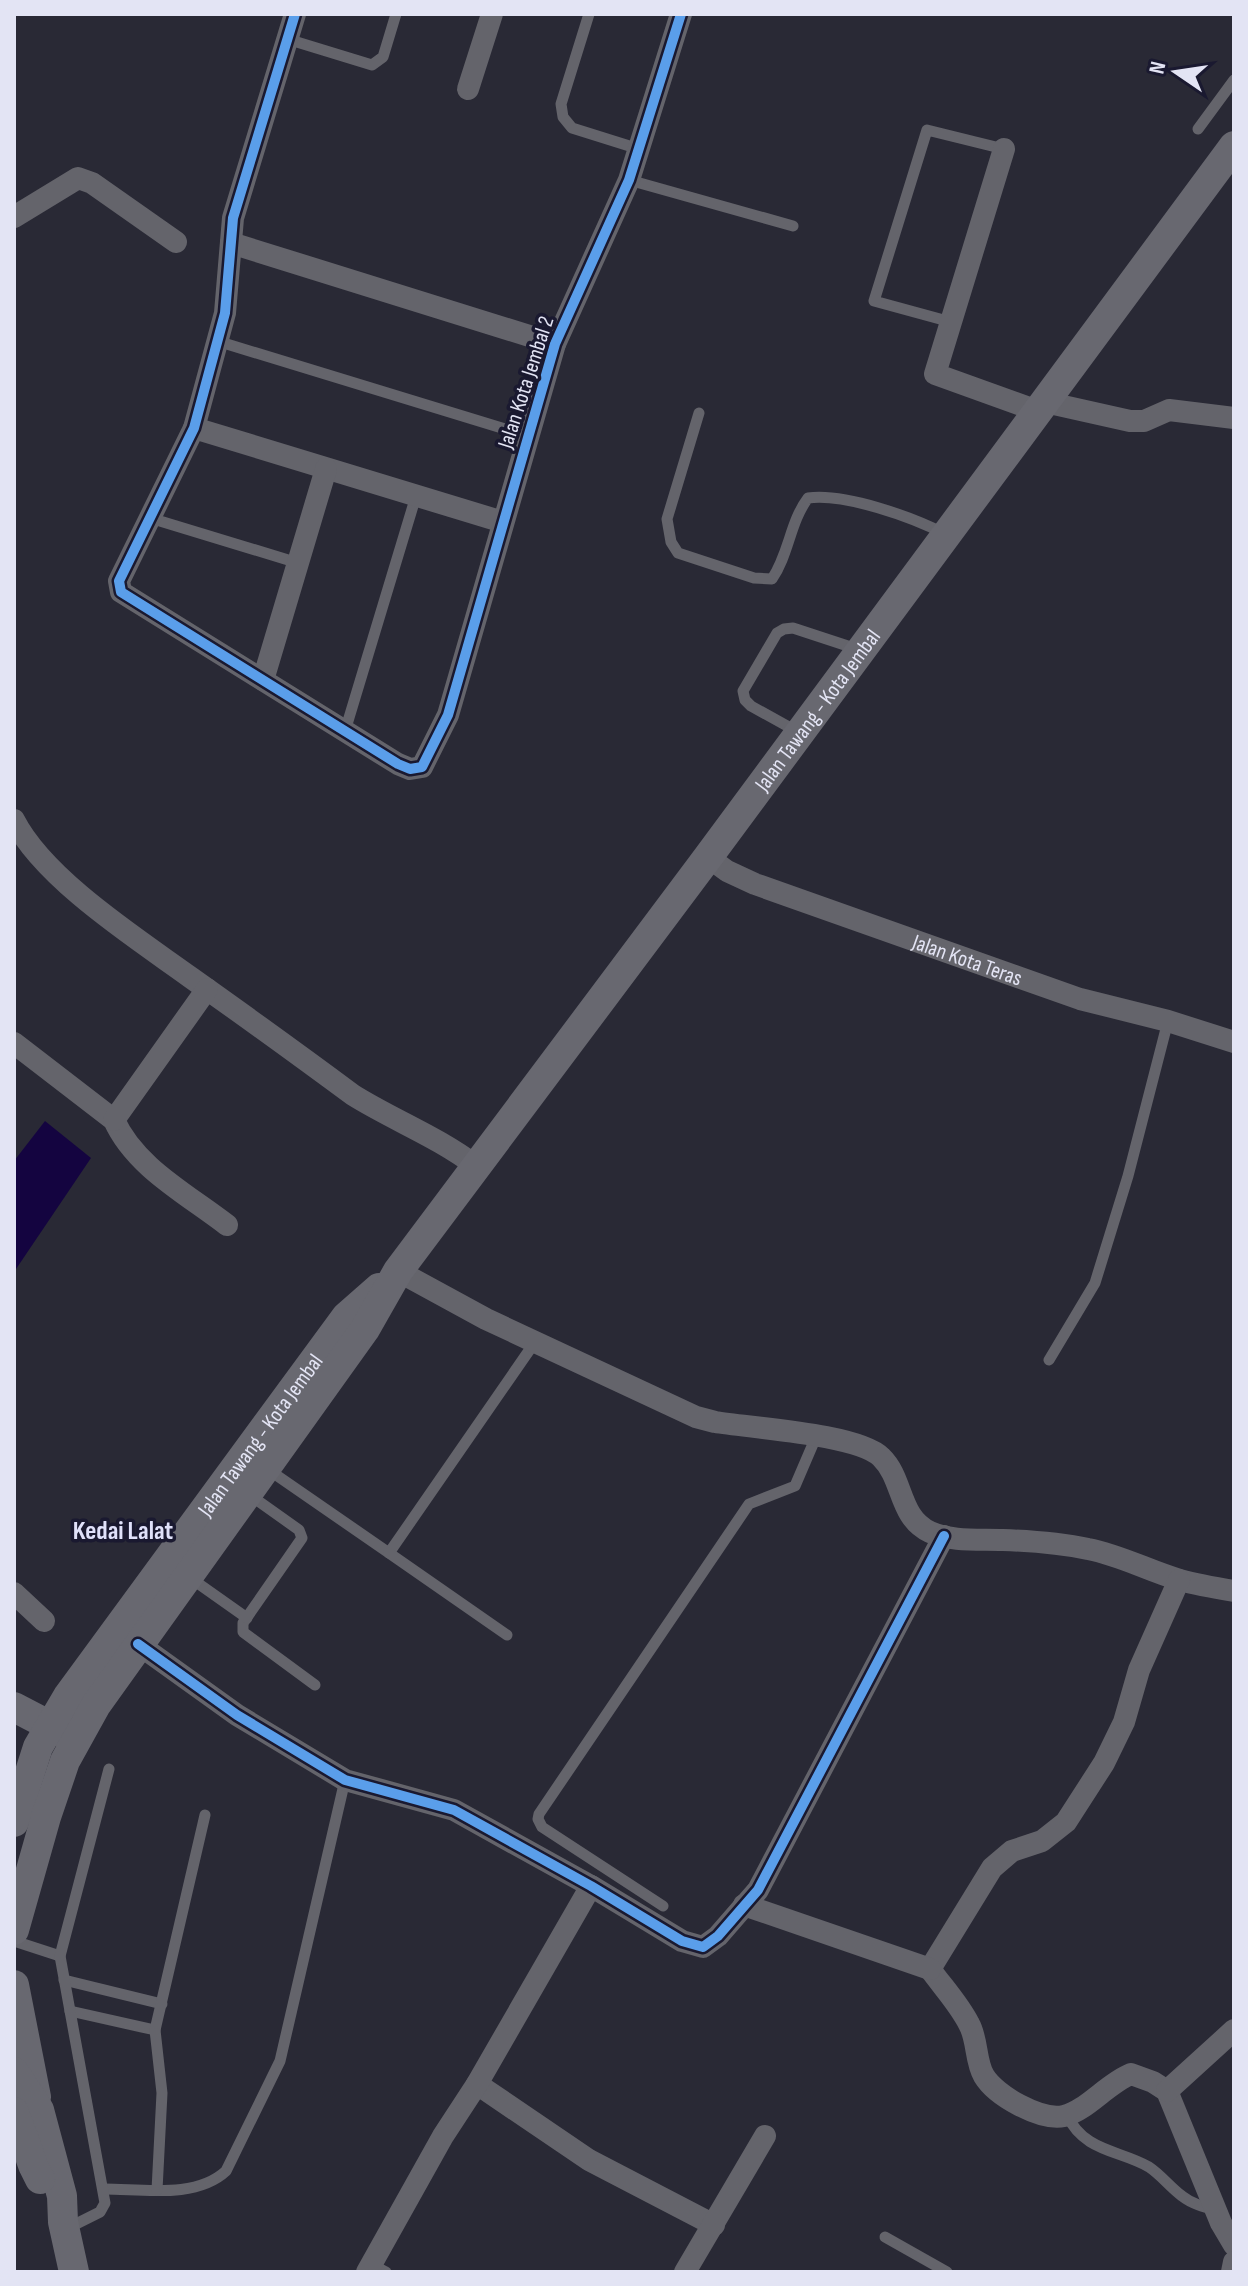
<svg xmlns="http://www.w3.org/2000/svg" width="1248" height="2286" viewBox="0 0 1248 2286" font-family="'Sofia Sans Condensed',sans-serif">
  <rect width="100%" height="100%" fill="#292935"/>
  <path fill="#140440" d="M45,1121L91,1158L14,1272V1161Z"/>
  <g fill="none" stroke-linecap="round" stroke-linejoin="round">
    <g stroke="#64646b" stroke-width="11">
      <path d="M589,14L561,104L563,117L572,128L639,149"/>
      <path d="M287,39L372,65L383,57L396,14"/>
      <path d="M1198,129L1234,80"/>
      <path d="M629,180L793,226"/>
      <path d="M951,322L874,301L927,130L1004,149"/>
      <path d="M217,341L528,436"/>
      <path d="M699,413L667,519L671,542L678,553L754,578L772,579C789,554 790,522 808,498C845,493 912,517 945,534"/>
      <path d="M150,518L298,563"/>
      <path d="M345,731L416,496"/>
      <path d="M798,732L751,706L745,700L743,691L777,633L784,629L793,628L860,650"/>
      <path d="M1049,1360L1095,1283L1128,1176L1168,1021"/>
      <path d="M266,1468L389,1553L535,1342"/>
      <path d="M247,1493L299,1530L302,1538L243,1623V1632L315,1685"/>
      <path d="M389,1553L507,1635"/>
      <path d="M189,1577L247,1618"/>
      <path d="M663,1906L542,1827L538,1819L539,1814L749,1504L795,1486L816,1437"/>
      <path d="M14,1941L60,1956"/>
      <path d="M64,1980L162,2004"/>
      <path d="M70,2011L155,2030"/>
      <path d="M1067,2115C1084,2152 1120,2150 1149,2167C1161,2175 1170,2187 1182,2196C1192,2204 1204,2207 1216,2210"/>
      <path d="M104,2189C142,2189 196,2199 226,2171L280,2061L345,1780"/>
      <path d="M157,2190L162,2093L155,2030L205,1815"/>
      <path d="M68,2228L100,2212L105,2203L60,1956L109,1769"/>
      <path d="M885,2237L947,2272"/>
      <path d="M371,2264L386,2272"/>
    </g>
    <g stroke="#64646b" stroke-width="22">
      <path d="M295,14L233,218L225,313L194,428L119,581L121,592L398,764L410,769L422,767L448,715L555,344L629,180L681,14"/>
      <path d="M468,89L492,14"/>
      <path d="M1004,149L935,374L1038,411"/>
      <path d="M14,217L78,178L92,183L176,242"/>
      <path d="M231,243L555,344"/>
      <path d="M1045,402L1130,421H1144L1169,410L1234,418"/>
      <path d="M194,428L503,522"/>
      <path d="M263,680L326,469"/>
      <path d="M14,820C44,879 136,938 190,977C245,1016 299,1055 353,1095C393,1120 438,1137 476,1166"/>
      <path id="s1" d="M708,857L727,871L755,884L1080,999L1168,1021L1234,1042"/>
      <path d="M14,1043L114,1120C135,1167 187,1194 227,1225"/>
      <path d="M114,1120L207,989"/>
      <path d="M398,1271L486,1319L696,1417L715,1422C751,1428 858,1434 881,1457C904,1479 898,1517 930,1532C952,1542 979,1539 1003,1540C1031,1541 1060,1543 1088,1549C1120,1555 1149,1571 1180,1580C1198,1585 1216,1588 1234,1591"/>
      <path d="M1179,1580L1139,1670L1124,1722L1104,1763L1066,1822L1042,1841L1012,1851L992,1868L930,1969C942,1986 959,2004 969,2024C978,2040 975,2061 984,2076C996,2096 1041,2121 1064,2116C1086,2111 1108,2083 1131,2074L1153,2082L1167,2091L1221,2223L1234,2245"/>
      <path d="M14,1593L44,1621"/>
      <path d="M138,1644L237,1715L345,1780L454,1810L591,1886L682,1941L703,1947L718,1936L758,1890L944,1536"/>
      <path d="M744,1905L930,1969"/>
      <path d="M477,2084L589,2160L714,2225"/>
      <path d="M1167,2091L1234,2030"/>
      <path d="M367,2272L443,2136L477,2084L591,1886"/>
      <path d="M685,2272L765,2136"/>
      <path d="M1232,2272L1234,2262"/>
    </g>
    <g stroke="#686870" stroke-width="30">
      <path d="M14,1707L64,1733"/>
      <path id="s2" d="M14,1822L38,1747L68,1696L346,1317L379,1288"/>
      <path id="s3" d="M14,1930L46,1817L65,1761L96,1705L365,1329L398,1271L708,857L1234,146"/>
      <path d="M14,1985L36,2097"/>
      <path d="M14,2072L39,2110L62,2196L63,2222L74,2272"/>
      <path d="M14,2112L33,2165L40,2179"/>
    </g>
    <defs>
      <g id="cycleway">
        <path d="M295,14L233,218L225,313L194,428L119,581L121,592L398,764L410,769L422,767L448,715L555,344L629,180L681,14"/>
        <path d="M138,1644L237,1715L345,1780L454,1810L591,1886L682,1941L703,1947L718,1936L758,1890L944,1536"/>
      </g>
    </defs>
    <use href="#cycleway" stroke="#1a1930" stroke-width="15"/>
    <use href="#cycleway" stroke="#5a9eea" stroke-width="10"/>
  </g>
  <g text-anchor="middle" stroke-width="7" stroke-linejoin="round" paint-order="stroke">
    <g font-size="22" fill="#e3e4f4" stroke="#1a1930">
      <text transform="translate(525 382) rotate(-72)" y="8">Jalan Kota Jembal 2</text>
      <text dy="8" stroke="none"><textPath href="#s3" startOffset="1470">Jalan Tawang - Kota Jembal</textPath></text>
      <text dy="8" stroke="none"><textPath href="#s1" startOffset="280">Jalan Kota Teras</textPath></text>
      <text dy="8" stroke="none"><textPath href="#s2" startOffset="462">Jalan Tawang - Kota Jembal</textPath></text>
    </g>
    <g font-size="26" font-weight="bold" fill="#e0e1fa" stroke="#1a1930">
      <text x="123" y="1539">Kedai Lalat</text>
    </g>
  </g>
  <rect width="1248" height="2286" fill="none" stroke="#e3e4f4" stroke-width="32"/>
  <g transform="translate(1176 72) rotate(283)" stroke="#1a1930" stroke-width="6" paint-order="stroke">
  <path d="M0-6L14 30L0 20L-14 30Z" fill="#e3e4f4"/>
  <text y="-12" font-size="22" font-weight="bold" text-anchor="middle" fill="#e3e4f4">N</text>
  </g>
</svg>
